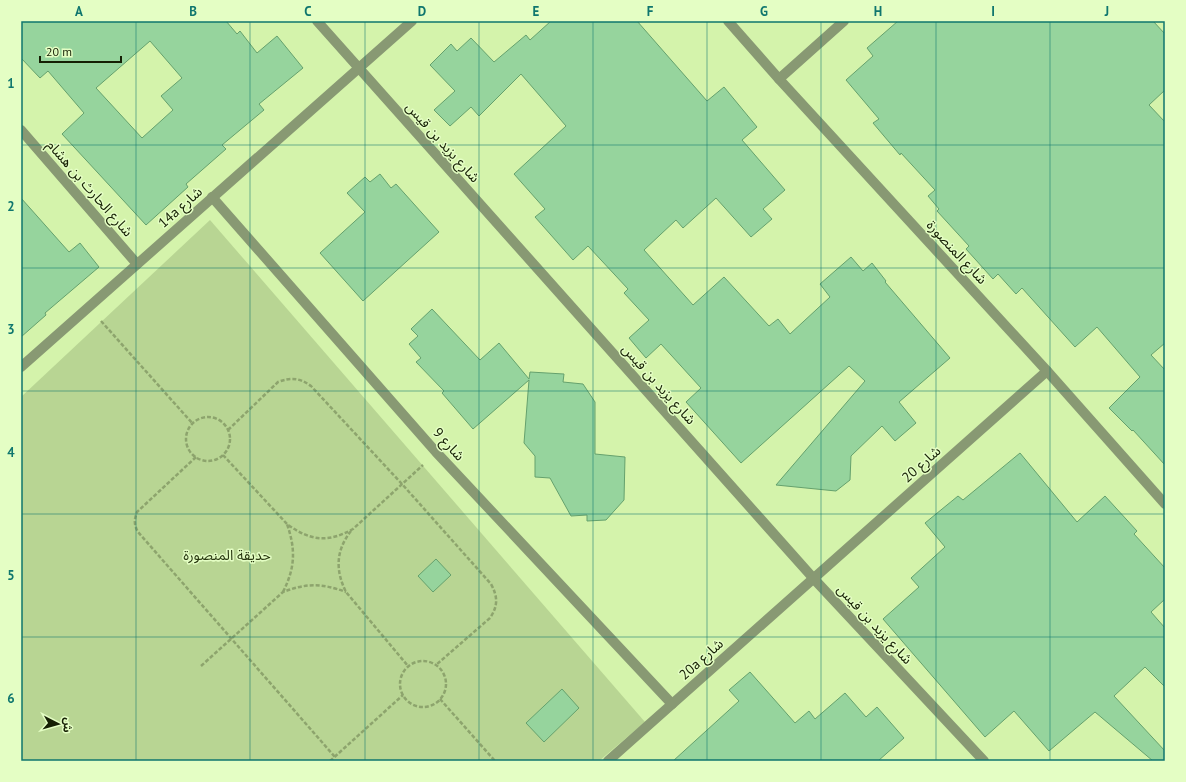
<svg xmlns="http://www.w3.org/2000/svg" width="1186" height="782" viewBox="0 0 1186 782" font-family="'PT Sans','Noto Sans Arabic',sans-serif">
  <rect width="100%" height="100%" fill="#d4f3ab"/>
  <path fill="#b8d593" d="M210,220L645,722L599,761H21V397Z"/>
  <g fill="#96d49d" stroke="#65a16d" fill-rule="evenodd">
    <path d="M21,21H226L237,34L240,31L257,53L277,36L303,68L259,104L264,110L222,145L226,149L186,184L188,187L146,225L62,134L84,113L48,71L40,78L21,58ZM150,41L182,78L161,96L173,110L142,138L96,88Z"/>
    <path d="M551,21H637L707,101L724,87L757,127L742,140L785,190L763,209L772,219L751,237L716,198L683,228L676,220L644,250L693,305L724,277L769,326L778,319L790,334L830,297L820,284L851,257L863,271L872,263L886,281L885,282L950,358L899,402L916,423L895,441L882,426L851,456L850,480L836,491L776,485L865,381L849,366L741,463L686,402L701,388L661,344L646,358L629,338L649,320L624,293L628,289L588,246L573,260L535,217L545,209L514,174L566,126L521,74L479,116L471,107L450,126L434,110L455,91L430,65L451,44L457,51L471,38L494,62L526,35L530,40Z"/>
    <path d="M898,21H1153L1165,34V90L1149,105L1165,122V343L1151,355L1165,370V465L1133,430L1132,431L1109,408L1140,377L1097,327L1075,347L1022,288L1016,294L998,274L993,279L966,249L969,246L937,211L939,209L928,196L935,190L901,153L900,155L873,123L879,119L846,80L873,56L867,48Z"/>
    <path d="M380,174L391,188L396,184L439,232L363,301L320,253L365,212L347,193L365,177L370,182Z"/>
    <path d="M21,198L69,252L80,243L99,267L45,313L46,315L21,337Z"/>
    <path d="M432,309L480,360L499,343L529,379L530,372L564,374L563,382L583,384L595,402V454L625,457L624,500L606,520L587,521V515L571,516L550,478L535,477V456L524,443L529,380L473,429L442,393L444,391L416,362L421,358L409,344L418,336L411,329Z"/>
    <path d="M1020,453L1077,522L1105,496L1137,531L1134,534L1165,568V599L1151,612L1165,628V687L1145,667L1114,696L1165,751V759L1163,761H1153L1095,712L1049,751L1014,711L985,737L883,619L919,587L911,578L945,547L925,523L958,496L963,500Z"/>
    <path d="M436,559L451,575L433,592L418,576Z"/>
    <path d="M750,672L795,723L809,711L815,719L845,693L866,717L877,707L904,738L878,761H673L739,701L729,690Z"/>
    <path d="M562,689L579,708L544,742L526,723Z"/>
  </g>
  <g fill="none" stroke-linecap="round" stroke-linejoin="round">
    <g stroke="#8da46d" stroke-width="2.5" stroke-dasharray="4 2" stroke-linecap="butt">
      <path d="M101,321L193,424"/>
      <circle cx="208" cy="439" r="22"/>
      <path d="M228,430L278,382C291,377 300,378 311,386L402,484L491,584C498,597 498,606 490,618L436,665"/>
      <path d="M223,455L287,524C310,541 328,543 353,529L423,465"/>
      <path d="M196,457L137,512C134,520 134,525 138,532L335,757"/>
      <path d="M351,531C336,550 335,570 346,592L408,666"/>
      <path d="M283,592C295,568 296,550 287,524"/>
      <circle cx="423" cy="684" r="23"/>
      <path d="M201,666L283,592C307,583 321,583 346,592"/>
      <path d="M440,699L495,761"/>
      <path d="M330,761L403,695"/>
    </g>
    <g stroke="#889973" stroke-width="10">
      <path d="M317,21L814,579L984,761"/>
      <path d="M728,21L779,79L1047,371L1165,504"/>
      <path d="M779,79L844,21"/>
      <path d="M21,130L137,264"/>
      <path d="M212,197L436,452L672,704"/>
      <path d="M21,367L412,21"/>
      <path d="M608,761L1047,371"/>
    </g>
  </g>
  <path fill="none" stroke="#0f766e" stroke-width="1" stroke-opacity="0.55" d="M136,21V761M250,21V761M365,21V761M479,21V761M593,21V761M707,21V761M821,21V761M936,21V761M1050,21V761M21,145H1165M21,268H1165M21,391H1165M21,514H1165M21,637H1165"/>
  <g text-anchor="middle" stroke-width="3" stroke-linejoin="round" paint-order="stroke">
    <g font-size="14" fill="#151f04" stroke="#e4fec4">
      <text transform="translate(443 142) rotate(48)" y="5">شارع يزيد بن قيس</text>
      <text transform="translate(90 188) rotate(49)" y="5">شارع الحارث بن هشام</text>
      <text transform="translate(180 207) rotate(-42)" y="5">14a شارع</text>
      <text transform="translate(957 252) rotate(47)" y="5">شارع المنصورة</text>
      <text transform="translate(659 384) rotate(48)" y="5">شارع يزيد بن قيس</text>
      <text transform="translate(449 444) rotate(48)" y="5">شارع 9</text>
      <text transform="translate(921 464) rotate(-42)" y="5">شارع 20</text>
      <text transform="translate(875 624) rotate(47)" y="5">شارع يزيد بن قيس</text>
      <text transform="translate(701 659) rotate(-42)" y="5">20a شارع</text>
    </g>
    <g font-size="14" fill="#293811" stroke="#e4fec4">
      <text x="227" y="560">حديقة المنصورة</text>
    </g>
  </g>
  <rect width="1186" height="782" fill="none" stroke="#e4fec4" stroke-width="44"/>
  <g transform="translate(58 724) rotate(96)" stroke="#e4fec4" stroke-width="3" paint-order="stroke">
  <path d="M0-3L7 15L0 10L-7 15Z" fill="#151f04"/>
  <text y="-6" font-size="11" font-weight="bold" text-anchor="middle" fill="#151f04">ش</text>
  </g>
  <path d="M40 56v6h81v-6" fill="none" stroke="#151f04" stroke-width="2"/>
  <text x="46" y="56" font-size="12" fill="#151f04" stroke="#e4fec4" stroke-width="3" paint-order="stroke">20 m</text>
  <rect x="22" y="22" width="1142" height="738" fill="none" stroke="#0f766e" stroke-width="1.5"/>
  <g font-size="13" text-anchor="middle" font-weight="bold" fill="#0f766e">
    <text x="79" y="16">A</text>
    <text x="193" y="16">B</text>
    <text x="308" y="16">C</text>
    <text x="422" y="16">D</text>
    <text x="536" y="16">E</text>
    <text x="650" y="16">F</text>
    <text x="764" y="16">G</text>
    <text x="878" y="16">H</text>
    <text x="993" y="16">I</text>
    <text x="1107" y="16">J</text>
    <text x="11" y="88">1</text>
    <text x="11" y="211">2</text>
    <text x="11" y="334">3</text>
    <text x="11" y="457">4</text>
    <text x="11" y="580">5</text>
    <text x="11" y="703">6</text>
  </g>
</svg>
